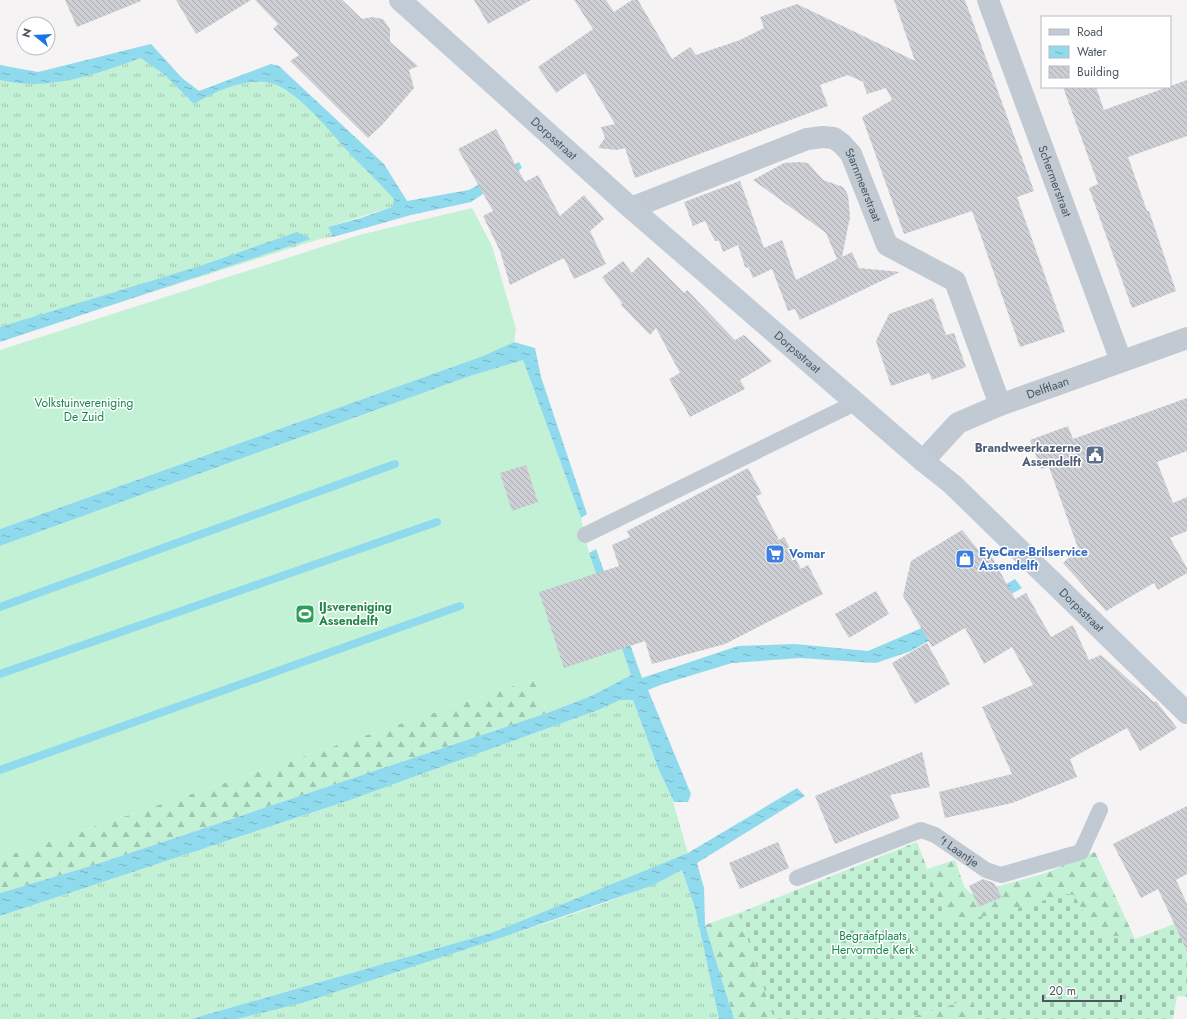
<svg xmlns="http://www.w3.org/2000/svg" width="1187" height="1019" viewBox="0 0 1187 1019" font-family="Jost,sans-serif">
  <defs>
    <pattern id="grass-tufts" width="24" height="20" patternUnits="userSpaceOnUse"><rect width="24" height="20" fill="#c3f1d5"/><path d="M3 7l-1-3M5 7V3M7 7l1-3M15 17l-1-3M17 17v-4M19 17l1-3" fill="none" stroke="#a0c6b0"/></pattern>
    <pattern id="forest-firs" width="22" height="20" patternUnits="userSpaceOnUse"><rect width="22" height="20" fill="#c3f1d5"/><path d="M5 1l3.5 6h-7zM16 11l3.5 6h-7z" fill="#a0c6b0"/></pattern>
    <pattern id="cemetery-stones" width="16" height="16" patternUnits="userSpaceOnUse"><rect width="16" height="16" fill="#c3f1d5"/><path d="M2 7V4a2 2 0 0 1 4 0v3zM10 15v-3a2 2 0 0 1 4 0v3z" fill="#a0c6b0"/></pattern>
    <pattern id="water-ripples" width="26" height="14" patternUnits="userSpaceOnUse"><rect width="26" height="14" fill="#90daee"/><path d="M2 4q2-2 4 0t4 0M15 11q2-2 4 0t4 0" fill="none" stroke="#78b4c4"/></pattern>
    <pattern id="building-back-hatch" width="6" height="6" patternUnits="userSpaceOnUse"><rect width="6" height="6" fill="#cdcfd5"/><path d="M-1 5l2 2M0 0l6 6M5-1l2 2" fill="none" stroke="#a8abb0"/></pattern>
  </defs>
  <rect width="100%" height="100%" fill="#f5f3f3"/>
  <g fill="url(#grass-tufts)">
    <path d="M150,46L178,75L199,91L271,64L383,168L394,199L392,207L328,227L333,237L320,239L0,340V65L27,73L54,72Z"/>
    <path d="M620,700H633L658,768L671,795L688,853L494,932L191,1019H0V916L350,800L601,709Z"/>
    <path d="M682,870L695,908L719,1019H237C319,999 398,971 478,945C545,923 619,902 682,870Z"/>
  </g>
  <g fill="url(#forest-firs)">
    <path d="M534,679L547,713L94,865L0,893V858Z"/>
    <path d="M1095,852L1135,939L1100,934L1089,927L1084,913L977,918L954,921L946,919L927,869L955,860L964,886L971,894L1046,873Z"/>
    <path d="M739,913L774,1019H734L705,925Z"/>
    <path d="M973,1001L979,1019H905L960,1002Z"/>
  </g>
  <path fill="url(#cemetery-stones)" d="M917,842L946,919C970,925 1040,901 1067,894L1074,895L1084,913L1089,927L1100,934L1135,939L1187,919V997L1177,996L1173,1019H979L973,1001L960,1002L905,1019H774L739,913Z"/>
  <g fill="#c3f1d5">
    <path d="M472,208L492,246L516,329L514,342L483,356L0,529V350L359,235Z"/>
    <path d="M523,360L581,518L589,553L631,675L591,696L547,713L534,679L0,858V546L467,377Z"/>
  </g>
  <g fill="url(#water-ripples)">
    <path d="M151,44L182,78L199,91L271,64L279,66L384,164L407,201L469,190L519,162L522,168L471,202L411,215L333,237L328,227L361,218L392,207L394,199C378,181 360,165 344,147C325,126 307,103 283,88C257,72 217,90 194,104L165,75L141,58C95,74 50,92 0,80V65L38,72Z"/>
    <path d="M297,232L311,239L0,342V327L203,265Z"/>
    <path d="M514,342L535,348L541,377L587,514L581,518L523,360L467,377L0,546V529L483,356Z"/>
    <path d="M596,549L642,678L738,646L795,644L868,651L959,612L1015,579L1022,588L911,651L876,663L800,658L732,663L663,684L648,690L691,794L688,802H674L658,768L633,700H620L601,709L350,800L0,916V893L94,865L547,713L591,696L631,675L589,553Z"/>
    <path d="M797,788L805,796L697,863L704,888L705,925L734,1019H719L695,908L682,870L651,886L506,936L302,1003L237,1019H191L494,932L688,853Z"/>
  </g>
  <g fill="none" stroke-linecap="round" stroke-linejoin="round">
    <g stroke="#90daee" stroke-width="8">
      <path d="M0,607L395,464"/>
      <path d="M0,674L437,522"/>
      <path d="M0,770L460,606"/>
    </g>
  </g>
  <g fill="url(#building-back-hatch)">
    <path d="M65,0H141V1L77,27Z"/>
    <path d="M176,0H251L196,34Z"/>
    <path d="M255,0H342L362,19L372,17L383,19L390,29V42L418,66L409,70L414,88L382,125L368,138L290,61L299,55L273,29L278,24Z"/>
    <path d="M474,0H531L488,24Z"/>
    <path d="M574,0H606L614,12L632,0H638L672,59L690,47L696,55L740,40L764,28L760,17L797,4L915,61L894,0H965L1034,191L1017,197L1065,332L1020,347L972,211L904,234L862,117L892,100L886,88L867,94L863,82L848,75L820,85L828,106L635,178L625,148L617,150L598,148L605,138L601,127L615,124L585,73L556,93L538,67L593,29Z"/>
    <path d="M1187,80V136L1128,157L1147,211H1149L1176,291L1132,308L1089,188L1098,184L1063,87H1096L1104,110Z"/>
    <path d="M496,129L525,182L538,175L560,216L584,195L604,219L590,231L606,264L574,279L564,258L510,285L500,251L483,216L493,211L458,149Z"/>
    <path d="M800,162L808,163L823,180L843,187L848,195L850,217L842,257L852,252L859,268L900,272L800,320L795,309L788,311L772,269L753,278L749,268L745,267L738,245L723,252L719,241H715L705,221L693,226L684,202L740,181L764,248L782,240L796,280L837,259L826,233L753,180L784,163Z"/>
    <path d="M648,257L684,293L687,290L735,340L744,335L772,361L740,380L745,389L690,417L669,379L680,373L656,328L650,335L621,305L622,303L602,277L623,261L632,273Z"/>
    <path d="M933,298L946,335L954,333L966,367L932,380L929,373L891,386L876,341L889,314Z"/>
    <path d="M1187,398V451L1157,462L1173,503L1187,497V531L1170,538L1187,568V573L1158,590L1154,583L1106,611L1063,563L1078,548L1049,467L1041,469L1030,440L1068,426L1073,439Z"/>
    <path d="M526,465L538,502L512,511L500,473Z"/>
    <path d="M748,468L762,494L756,496L779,540L784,537L801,569L808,565L823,594L725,644L652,664L645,641L564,668L539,592L619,566L612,545L630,537L627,531Z"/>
    <path d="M962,530L980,552L987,548L1015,599L1026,593L1051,637L1073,625L1089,660L1101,655L1154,702L1156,701L1177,728L1140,751L1127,728L1070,759L1077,777L1012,803L945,818L939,792L1012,774L982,707L1033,685L1012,647L984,664L965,628L932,647L903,596L911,561Z"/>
    <path d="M876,591L889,614L849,638L835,614Z"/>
    <path d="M927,643L950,684L915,704L892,663Z"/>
    <path d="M922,752L930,787L890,795L900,818L835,844L815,796Z"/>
    <path d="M1187,806V874L1176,880L1187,904V951L1158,889L1141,898L1113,844Z"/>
    <path d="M778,842L789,868L740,889L729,863Z"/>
    <path d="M983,879L994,883L1002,897L979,907L969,886Z"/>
  </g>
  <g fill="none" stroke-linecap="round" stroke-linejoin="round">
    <g stroke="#c1cad2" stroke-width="16">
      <path d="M585,535L855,403"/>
      <path id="s1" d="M797,878L921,830L935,835L986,870L1001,875L1081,852L1100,810"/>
    </g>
    <g stroke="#c1cad2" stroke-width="22">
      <path id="s2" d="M988,0L1121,361"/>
      <path id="s3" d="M631,208L807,139L823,137L834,138L842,144L851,154L887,245L955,281L1000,405"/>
      <path id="s4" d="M923,461L958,423L1000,405L1187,338"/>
    </g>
    <path stroke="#c1cbd6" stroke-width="22" id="s5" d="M400,0L631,208L923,461L952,484L1187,713"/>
  </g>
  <defs>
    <symbol id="civic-square" viewBox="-11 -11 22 22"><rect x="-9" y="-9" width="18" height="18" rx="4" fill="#5c6f8a" stroke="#fff"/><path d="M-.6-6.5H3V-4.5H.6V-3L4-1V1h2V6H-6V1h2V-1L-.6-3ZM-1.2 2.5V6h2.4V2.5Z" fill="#fff"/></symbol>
    <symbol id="supermarket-square" viewBox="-11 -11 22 22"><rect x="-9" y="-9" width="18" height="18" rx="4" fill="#3f7fe0" stroke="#fff"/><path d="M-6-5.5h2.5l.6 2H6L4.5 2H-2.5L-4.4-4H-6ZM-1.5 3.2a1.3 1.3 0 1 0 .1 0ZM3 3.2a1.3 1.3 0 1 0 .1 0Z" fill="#fff"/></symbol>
    <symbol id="shop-square" viewBox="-11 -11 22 22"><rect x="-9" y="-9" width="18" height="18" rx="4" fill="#3f7fe0" stroke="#fff"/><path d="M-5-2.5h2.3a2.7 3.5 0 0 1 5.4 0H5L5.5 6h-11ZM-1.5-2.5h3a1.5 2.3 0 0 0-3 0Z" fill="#fff"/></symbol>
    <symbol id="stadium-square" viewBox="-11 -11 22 22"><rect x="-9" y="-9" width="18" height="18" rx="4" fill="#2e9e5b" stroke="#fff"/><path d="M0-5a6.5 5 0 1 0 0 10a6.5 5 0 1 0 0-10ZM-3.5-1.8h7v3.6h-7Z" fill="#fff"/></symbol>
  </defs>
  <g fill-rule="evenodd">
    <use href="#civic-square" x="1084" y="444" width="22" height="22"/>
    <use href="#supermarket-square" x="764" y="543" width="22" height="22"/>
    <use href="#shop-square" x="954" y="548" width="22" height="22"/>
    <use href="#stadium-square" x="294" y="603" width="22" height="22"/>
  </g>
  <g text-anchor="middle" stroke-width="3" stroke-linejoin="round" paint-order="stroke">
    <g font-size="12" fill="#4a5661" stroke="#fff">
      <text dy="4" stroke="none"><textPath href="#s5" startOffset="207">Dorpsstraat</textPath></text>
      <text dy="4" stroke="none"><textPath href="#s2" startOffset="193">Schermerstraat</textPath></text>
      <text dy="4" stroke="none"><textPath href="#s3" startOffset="273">Starnmeerstraat</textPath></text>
      <text dy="4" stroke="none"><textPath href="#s5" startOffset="531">Dorpsstraat</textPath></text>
      <text dy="4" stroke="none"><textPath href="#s4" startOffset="148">Delftlaan</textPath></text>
      <text dy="4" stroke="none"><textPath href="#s5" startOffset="915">Dorpsstraat</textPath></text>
      <text dy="4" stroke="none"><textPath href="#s1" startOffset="177">'t Laantje</textPath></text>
    </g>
    <g font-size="12" fill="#17864f" stroke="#fff">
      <text x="84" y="407">Volkstuinvereniging<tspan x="84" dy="14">De Zuid</tspan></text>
      <text x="873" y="940">Begraafplaats<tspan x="873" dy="14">Hervormde Kerk</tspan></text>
    </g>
    <g font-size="12" font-weight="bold" fill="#4e5e75" stroke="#fff" text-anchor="end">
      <text x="1081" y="452">Brandweerkazerne<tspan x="1081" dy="14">Assendelft</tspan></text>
    </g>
    <g font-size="12" font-weight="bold" fill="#366cbe" stroke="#fff" text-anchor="start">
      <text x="979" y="556">EyeCare-Brilservice<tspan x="979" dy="14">Assendelft</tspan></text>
      <text x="789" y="558">Vomar</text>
    </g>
    <g font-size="12" font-weight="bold" fill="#27864d" stroke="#fff" text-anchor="start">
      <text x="319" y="611">IJsvereniging<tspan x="319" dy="14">Assendelft</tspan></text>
    </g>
  </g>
  <rect x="1041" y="16" width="130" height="72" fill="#ffffff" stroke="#b7bbc0"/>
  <rect x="1049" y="29" width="20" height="6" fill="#c1cbd6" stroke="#b7bbc0"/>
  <text x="1077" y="36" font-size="12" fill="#4a5661">Road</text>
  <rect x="1049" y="46" width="20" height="12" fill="url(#water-ripples)" stroke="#b7bbc0"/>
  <text x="1077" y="56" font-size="12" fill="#4a5661">Water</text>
  <rect x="1049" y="66" width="20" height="12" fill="url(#building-back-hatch)" stroke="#b7bbc0"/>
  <text x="1077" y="76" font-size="12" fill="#4a5661">Building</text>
  <g transform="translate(36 36) rotate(288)"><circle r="19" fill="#ffffff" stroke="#b7bbc0"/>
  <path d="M0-3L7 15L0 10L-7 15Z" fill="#1a73e8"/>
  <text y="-6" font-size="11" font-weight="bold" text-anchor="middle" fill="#4a5661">N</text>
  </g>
  <path d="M1043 995v6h78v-6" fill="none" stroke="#4a5661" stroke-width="2"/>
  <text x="1049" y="995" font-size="12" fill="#4a5661" stroke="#ffffff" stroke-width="3" paint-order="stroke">20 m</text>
</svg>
